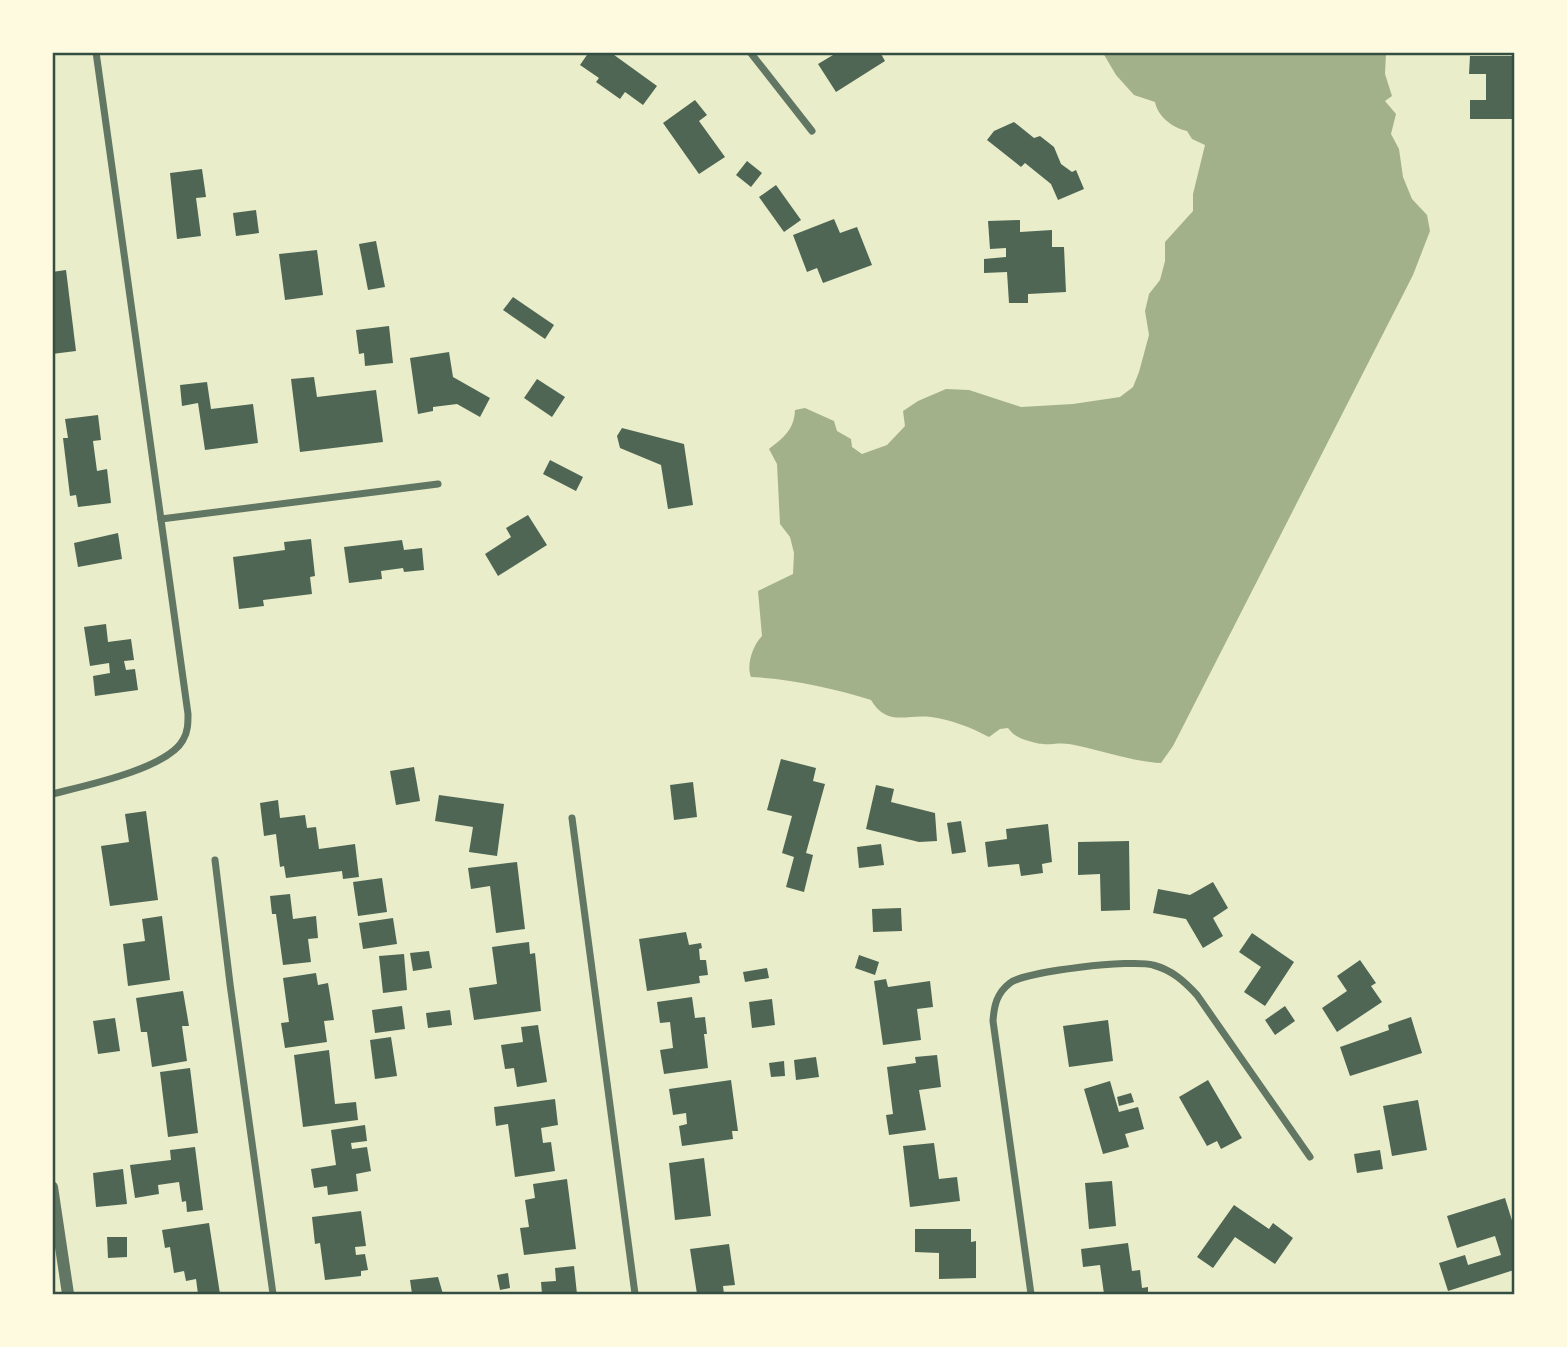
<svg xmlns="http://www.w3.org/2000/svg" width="1567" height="1347" viewBox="0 0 1567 1347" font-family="Roboto,sans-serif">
  <rect width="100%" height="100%" fill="#e9edc9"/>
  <path fill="#a3b18a" d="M1103,53H1386L1385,74L1392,96L1385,101L1396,114L1391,134L1399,149L1403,177L1412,199L1427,215L1430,231L1413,275L1173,746L1161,763C1133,762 1098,749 1069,744C1058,742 1046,746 1036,743C1025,740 1015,738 1008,728L1000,729L989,737C970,727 952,720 931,717C906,714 887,727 871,700C832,688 792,679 751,677C746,665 753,645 762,636L758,591L793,574L794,553L790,537L780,524L777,464L769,449C784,437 794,430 795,410L805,408L834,421L837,431L851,439L852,447L862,454L887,445L905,426L903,411L918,401L946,389L969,390L1021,407L1073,404L1120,397L1133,387L1139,372L1149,335L1145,311L1149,294L1160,280L1165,261V242L1193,211V194L1205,145L1192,139L1187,131C1173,128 1158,117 1155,102L1134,95L1116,75Z"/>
  <g fill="#4f6655">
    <path d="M589,52H610L657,86L643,105L625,92L620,99L596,82L599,78L580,65Z"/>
    <path d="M832,52H880L885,61L836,92L818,64L833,55Z"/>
    <path d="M1470,56H1514V119H1470V100H1486V74H1469Z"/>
    <path d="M695,100L707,115L699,121L725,157L699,174L663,123Z"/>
    <path d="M1014,122L1034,138L1040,136L1054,147L1061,164L1072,172L1076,170L1084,189L1058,200L1051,184L1025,163L1021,167L987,140L994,131Z"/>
    <path d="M747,161L762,173L751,187L736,175Z"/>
    <path d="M202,169L206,197L196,198L201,236L177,239L170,173Z"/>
    <path d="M776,185L801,220L784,232L759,197Z"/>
    <path d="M256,210L259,233L236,236L233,213Z"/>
    <path d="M834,219L840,233L857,227L872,265L823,283L817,268L807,272L793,235Z"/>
    <path d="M1020,220V232L1052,230V247H1064L1066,292L1028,294V303H1009L1007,272L984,273V259L1006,257V248L990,249L988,221Z"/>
    <path d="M376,241L385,287L368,290L359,244Z"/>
    <path d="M317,250L323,295L285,300L279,254Z"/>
    <path d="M66,270L76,351L52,354V272Z"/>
    <path d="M513,297L554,325L545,339L503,310Z"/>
    <path d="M389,326L393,363L365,366L364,353L359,354L356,330Z"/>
    <path d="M449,352L453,377L490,398L480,417L457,404L433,407V411L418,414L410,358Z"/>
    <path d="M314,377L317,397L376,390L383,442L300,452L291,379Z"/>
    <path d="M537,379L565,397L552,417L524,398Z"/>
    <path d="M207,382L211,409L253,404L258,443L205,450L198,403L182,406L180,385Z"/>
    <path d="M98,415L101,440L93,441L97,471L107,469L111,503L78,507L76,495L70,496L63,438H68L65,419Z"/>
    <path d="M622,428L684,444L693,505L668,509L661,465L620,448L617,436Z"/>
    <path d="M550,460L583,477L576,491L543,474Z"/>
    <path d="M528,515L547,545L498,576L485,554L511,537L506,528Z"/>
    <path d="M118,533L122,559L78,567L74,543Z"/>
    <path d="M311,539L315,576L310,577L312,594L263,600L264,606L239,609L233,557L285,550L284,542Z"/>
    <path d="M402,540L404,550L422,548L424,570L404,572L403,568L381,571L382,579L349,583L344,547Z"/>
    <path d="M106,624L108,642L131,639L134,660L124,661L126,670L135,669L138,690L95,696L93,676L110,673L109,663L90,666L84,627Z"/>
    <path d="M781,759L816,768L813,781L825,784L806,853L813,855L804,892L786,887L794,857L782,853L792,816L767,810Z"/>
    <path d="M414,767L420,801L396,805L390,771Z"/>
    <path d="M693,782L697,817L674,820L670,785Z"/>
    <path d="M876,785L894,789L891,802L935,813L937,841L919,842L866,829Z"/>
    <path d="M439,795L504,804L497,856L469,852L473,827L435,821Z"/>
    <path d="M278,800L280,818L305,815L307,828L316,827L319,849L355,844L359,877L343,879L342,871L286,878L284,866L280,867L276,834L264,836L260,803Z"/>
    <path d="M146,811L158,900L110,906L101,846L129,842L125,814Z"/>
    <path d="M961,821L966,852L952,854L947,823Z"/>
    <path d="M1048,824L1052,862L1042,864L1043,873L1021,876L1019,864L988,867L985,842L1007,839L1006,829Z"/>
    <path d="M1129,841L1130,910L1101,911L1100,874L1078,875V842Z"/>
    <path d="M881,844L884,865L859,868L857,847Z"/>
    <path d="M517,862L525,929L496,933L490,886L471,889L468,868Z"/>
    <path d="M382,878L387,912L358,916L353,882Z"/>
    <path d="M1213,882L1228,908L1213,918L1223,936L1203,948L1186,919L1153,913L1158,889L1190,895Z"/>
    <path d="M290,894L293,919L316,916L318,938L308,939L311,962L283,965L276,914H272L270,896Z"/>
    <path d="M901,908L902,931L873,932L872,909Z"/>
    <path d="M162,916L170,980L128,986L123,944L145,941L142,919Z"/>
    <path d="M393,918L397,944L363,949L359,923Z"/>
    <path d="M686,932L689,945L701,943L702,948L699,949L700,960H706L708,975L699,976L700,983L647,991L639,939Z"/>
    <path d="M1252,933L1294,962L1265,1006L1244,992L1261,967L1239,952Z"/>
    <path d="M529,942L530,954L535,953L541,1011L474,1020L469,988L497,984L492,947Z"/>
    <path d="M429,951L432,968L413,971L410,953Z"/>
    <path d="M404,954L407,990L383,993L379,956Z"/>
    <path d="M859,955L879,962L875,975L855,968Z"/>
    <path d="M1360,960L1376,983L1371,986L1382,1002L1337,1032L1322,1008L1347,991L1337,976Z"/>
    <path d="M767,968L769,978L745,982L743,972Z"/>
    <path d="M316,973L318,985L328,983L334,1020L324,1021L327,1042L285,1048L281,1023L289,1022L283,978Z"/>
    <path d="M886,979L888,987L930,981L933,1007L917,1009L921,1040L883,1045L874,981Z"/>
    <path d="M183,991L189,1026H182L187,1061L152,1067L147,1032H141L136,998Z"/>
    <path d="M692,997L695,1018L705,1017L707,1034H704L708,1068L664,1074L660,1050L673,1048L670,1022L660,1023L657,1002Z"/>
    <path d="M772,999L775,1025L752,1028L749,1002Z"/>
    <path d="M402,1006L405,1029L375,1033L372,1010Z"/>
    <path d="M1285,1006L1295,1021L1275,1035L1265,1020Z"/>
    <path d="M450,1010L452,1025L428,1028L426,1013Z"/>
    <path d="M1411,1017L1422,1053L1350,1076L1340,1047L1389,1030L1388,1025Z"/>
    <path d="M115,1018L120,1051L98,1054L93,1021Z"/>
    <path d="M1108,1020L1113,1061L1069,1067L1063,1026Z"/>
    <path d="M538,1025L547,1082L517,1087L514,1068L505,1069L501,1045L523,1042L521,1027Z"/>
    <path d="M391,1037L397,1076L375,1079L370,1040Z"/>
    <path d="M329,1050L335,1104L356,1102L358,1120L303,1127L294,1055Z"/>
    <path d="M937,1055L941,1087L919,1090L926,1130L889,1135L886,1115L893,1114L887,1067L916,1063L915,1057Z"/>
    <path d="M816,1057L819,1077L796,1080L794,1060Z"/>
    <path d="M784,1061L785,1076L771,1077L769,1063Z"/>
    <path d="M190,1068L198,1133L168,1137L160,1072Z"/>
    <path d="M731,1080L738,1131H732L733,1139L682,1146L679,1126L687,1124L686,1113L673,1115L669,1089Z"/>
    <path d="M1208,1080L1242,1138L1221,1149L1217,1141L1207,1146L1179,1097Z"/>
    <path d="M1110,1081L1119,1112L1138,1107L1144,1129L1125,1134L1129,1147L1103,1154L1084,1089Z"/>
    <path d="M1131,1093L1134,1102L1119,1106L1117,1097Z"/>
    <path d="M555,1099L558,1125L541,1128L543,1143L551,1142L555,1171L515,1177L508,1124L496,1126L494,1107Z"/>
    <path d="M1418,1100L1427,1150L1392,1156L1383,1106Z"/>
    <path d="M365,1125L367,1141L351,1143L352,1149L367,1147L371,1171L356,1174L358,1191L328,1195L327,1186L314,1188L311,1169L336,1165L331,1130Z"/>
    <path d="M934,1143L939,1179L957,1177L960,1201L910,1207L903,1146Z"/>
    <path d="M195,1147L203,1210L187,1212L186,1201L182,1202L179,1182L158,1185L159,1194L135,1198L130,1165L171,1160L170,1150Z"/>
    <path d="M1380,1150L1383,1169L1357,1173L1354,1154Z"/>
    <path d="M704,1158L711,1216L675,1220L669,1163Z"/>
    <path d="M123,1169L127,1204L96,1207L93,1173Z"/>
    <path d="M567,1179L576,1249L524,1255L520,1228L529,1227L525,1200L535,1198L533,1184Z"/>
    <path d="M1112,1181L1116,1226L1089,1229L1085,1183Z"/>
    <path d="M1505,1198L1514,1227V1270L1448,1291L1439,1263L1465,1255L1468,1265L1501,1255L1495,1236L1457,1248L1447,1216Z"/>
    <path d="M1234,1205L1269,1229L1273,1223L1293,1238L1275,1264L1235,1237L1213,1268L1197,1257Z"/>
    <path d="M361,1211L366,1246L355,1247L356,1255L365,1254L368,1270L361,1271V1276L325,1280L320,1243L315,1244L312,1217Z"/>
    <path d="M209,1223L220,1294H198L196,1279L186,1281L184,1271L174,1273L170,1247L165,1248L162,1230Z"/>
    <path d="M915,1229H971V1242L976,1241V1278L939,1279V1253L915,1252Z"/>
    <path d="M107,1237H127V1257L108,1258Z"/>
    <path d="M1128,1243L1132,1271L1140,1270L1142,1288L1148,1287V1294H1104L1100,1265L1083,1267L1081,1249Z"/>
    <path d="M729,1244L735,1285L723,1286L724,1294H697L690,1249Z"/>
    <path d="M574,1266L577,1294H542L541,1282L556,1281L555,1268Z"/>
    <path d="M508,1273L510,1288L500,1290L497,1275Z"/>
    <path d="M438,1277L443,1294H412L410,1280Z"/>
  </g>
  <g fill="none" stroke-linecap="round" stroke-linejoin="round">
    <g stroke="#617663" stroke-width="7">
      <path d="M750,52L812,131"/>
      <path d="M161,519L438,484"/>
      <path d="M52,794C84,786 167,769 183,740C188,732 188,723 188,714L96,52"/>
      <path d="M572,818L635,1294"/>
      <path d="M215,860L230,984L273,1294"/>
      <path d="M1031,1294L993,1021C994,1005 997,993 1010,983C1026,971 1133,959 1153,965C1172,970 1184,981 1197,995L1310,1157"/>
    </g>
    <path stroke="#617663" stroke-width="12" d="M52,1187L68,1294"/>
  </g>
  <rect width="1567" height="1347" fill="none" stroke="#fefae0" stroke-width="108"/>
  <rect x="54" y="54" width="1459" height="1239" fill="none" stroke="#344e41" stroke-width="2.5"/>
</svg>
